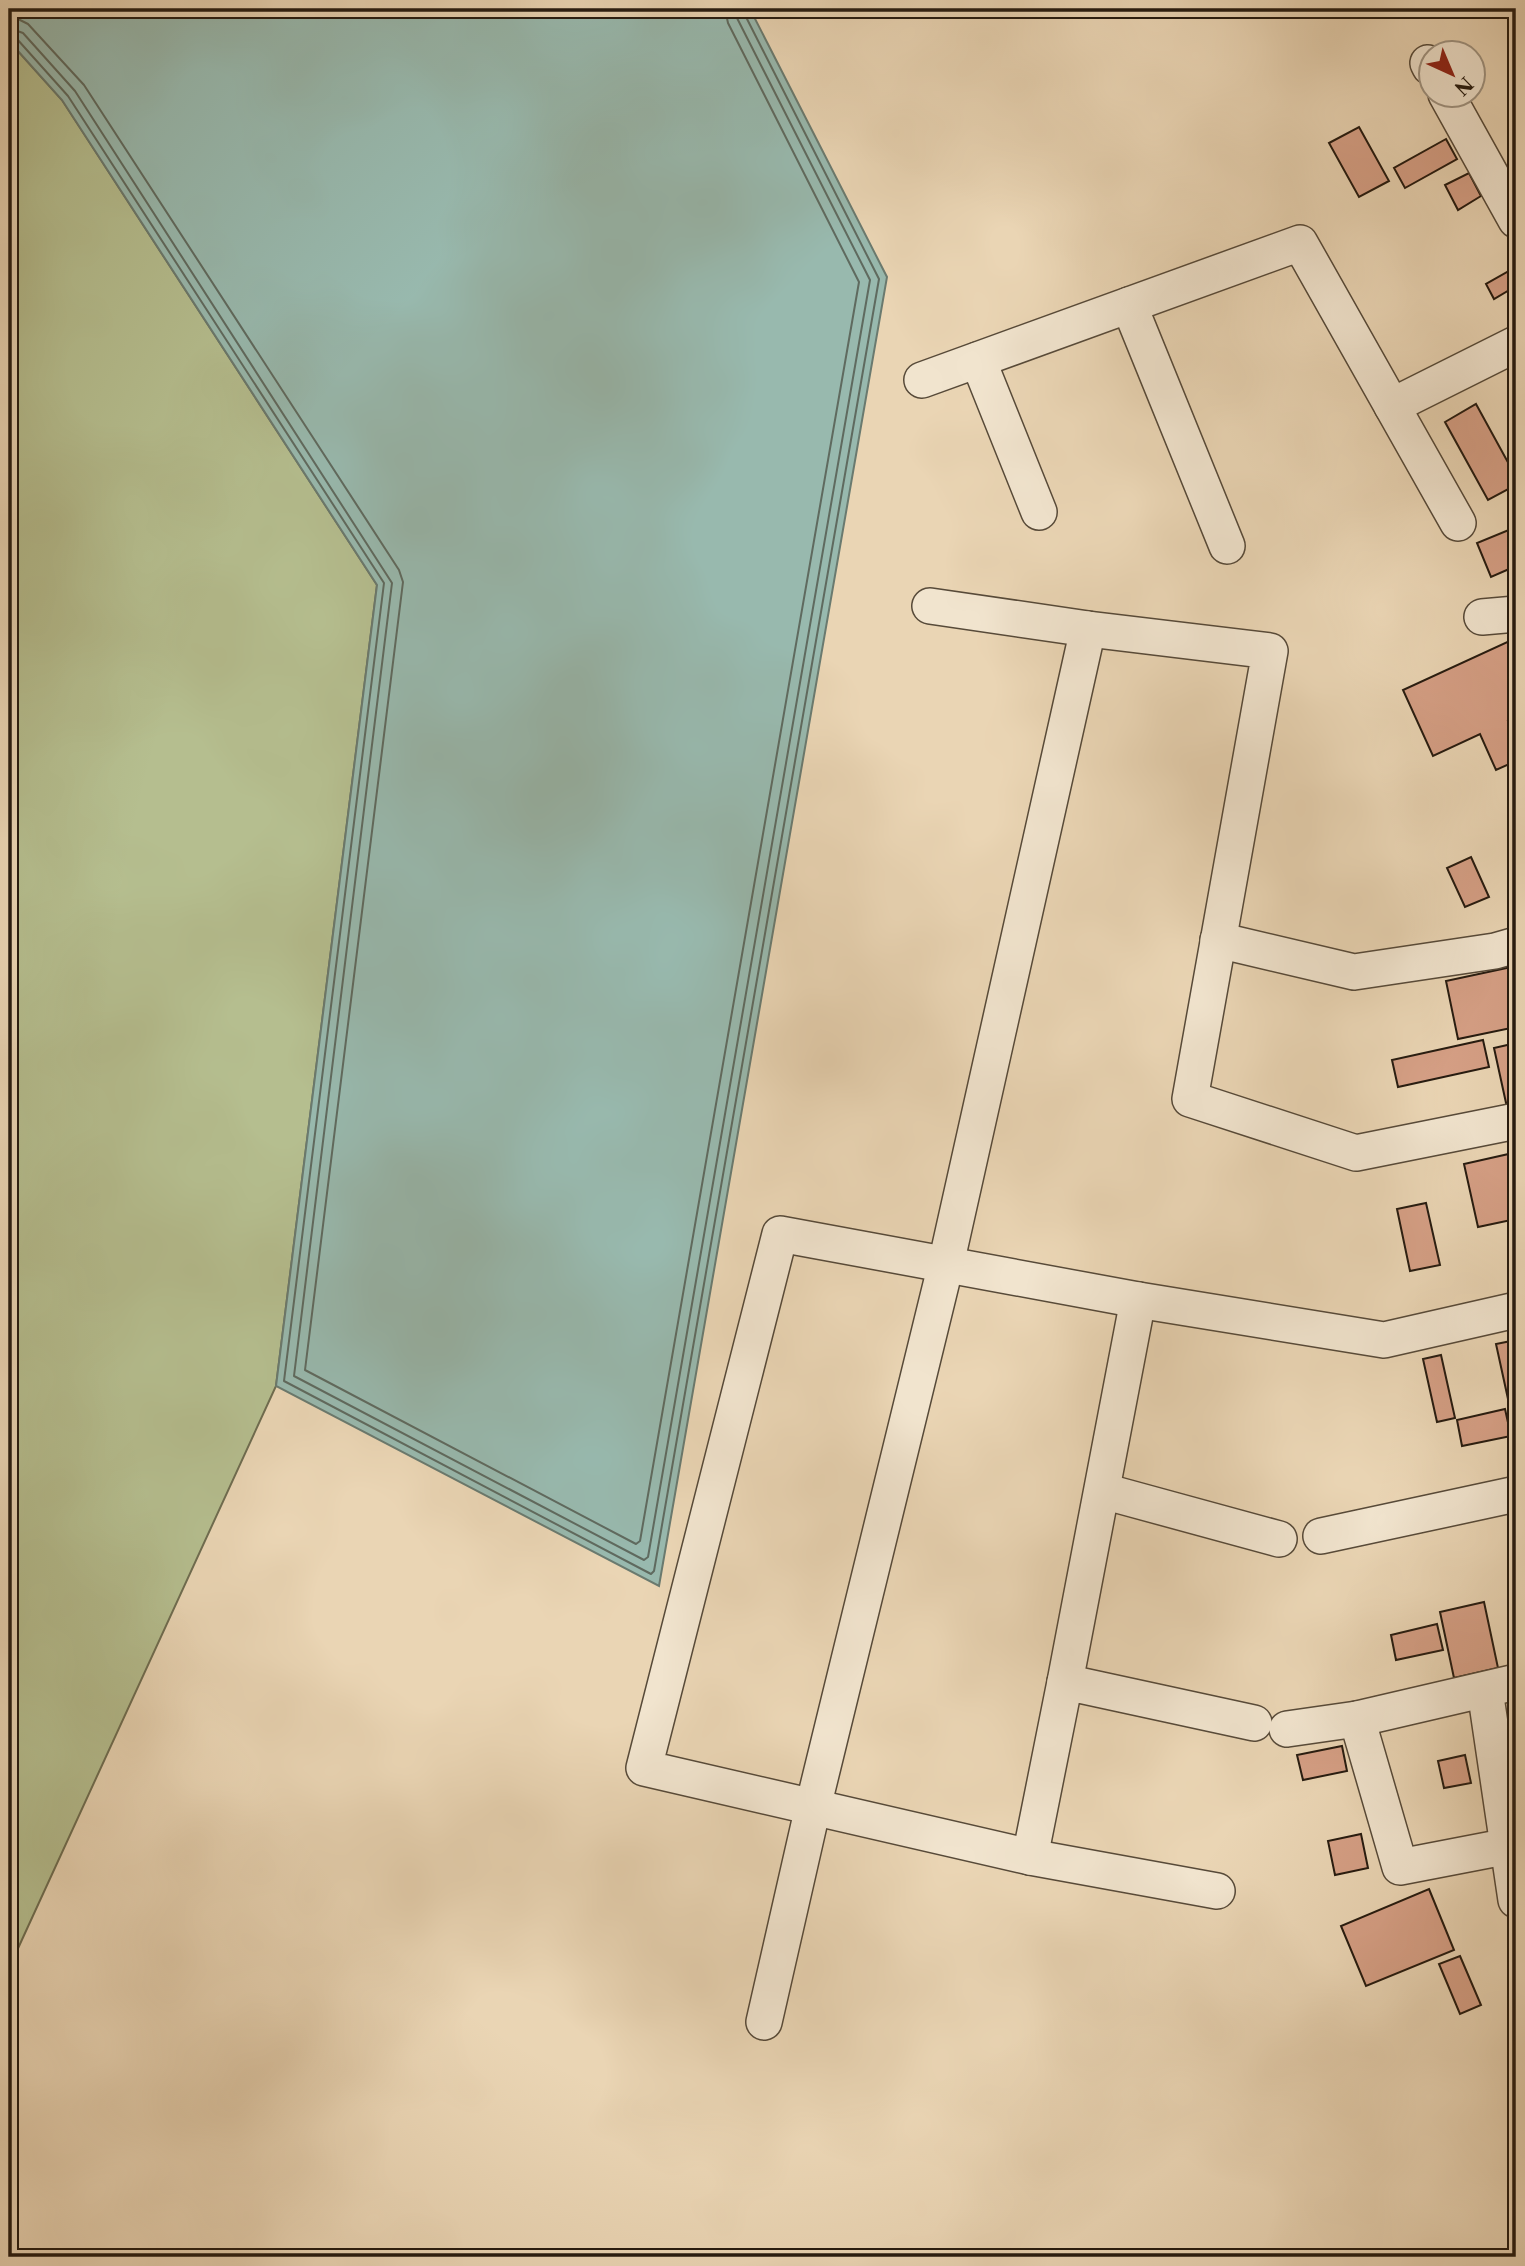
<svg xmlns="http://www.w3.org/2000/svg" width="1525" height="2266" viewBox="0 0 1525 2266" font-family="'Libre Caslon Text',serif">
  <rect width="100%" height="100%" fill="#ead5b4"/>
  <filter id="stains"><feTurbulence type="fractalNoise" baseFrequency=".00286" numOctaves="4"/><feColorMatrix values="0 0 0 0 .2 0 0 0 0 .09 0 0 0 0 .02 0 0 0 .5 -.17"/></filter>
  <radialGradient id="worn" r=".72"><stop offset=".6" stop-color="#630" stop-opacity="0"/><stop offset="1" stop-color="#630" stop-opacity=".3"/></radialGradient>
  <path fill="#b5be8f" stroke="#6e6c50" stroke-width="2" d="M9,41L62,100L377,585L276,1386L9,1968Z"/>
  <path fill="#98b9ae" stroke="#6a7a6f" stroke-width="2" d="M9,9H750L887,277L659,1586L276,1386L377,585L62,100L9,41Z"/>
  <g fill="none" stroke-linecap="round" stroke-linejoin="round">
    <g stroke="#5f6a5f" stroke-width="2">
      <path d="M9,18L18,19L28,24L84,85L399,570L403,582L305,1370L636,1544L640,1541L859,282L728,23L725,9"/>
      <path d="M9,28L23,33L75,91L392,583L294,1376L644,1560L648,1557L870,280L737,18L736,9"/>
      <path d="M9,37L17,39L68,96L384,583L284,1381L651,1574L654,1571L879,279L745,15L744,9"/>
    </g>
  </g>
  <g fill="#d6a086" stroke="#261b10" stroke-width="2">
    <path d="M1359,127L1389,181L1359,197L1329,143Z"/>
    <path d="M1446,139L1457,159L1405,188L1394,168Z"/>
    <path d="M1469,173L1481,196L1458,210L1445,185Z"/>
    <path d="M1516,267V286L1494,299L1486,284Z"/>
    <path d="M1476,404L1516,477V485L1488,500L1445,422Z"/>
    <path d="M1516,527V566L1491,577L1477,543Z"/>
    <path d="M1516,638V717L1508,721L1516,739V761L1496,770L1480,734L1433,756L1403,690Z"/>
    <path d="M1471,857L1489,897L1465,907L1447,868Z"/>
    <path d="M1516,966V1027L1458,1039L1446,981Z"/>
    <path d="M1483,1040L1489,1067L1398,1087L1392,1060Z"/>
    <path d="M1516,1043V1110L1508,1112L1494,1048Z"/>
    <path d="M1513,1153L1516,1166V1219L1478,1227L1464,1164Z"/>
    <path d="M1426,1203L1440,1265L1410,1271L1397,1209Z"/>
    <path d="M1516,1340V1407L1510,1408L1496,1344Z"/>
    <path d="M1441,1355L1455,1418L1437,1422L1423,1359Z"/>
    <path d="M1505,1409L1511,1436L1462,1446L1457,1420Z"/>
    <path d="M1484,1602L1498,1668L1454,1678L1440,1612Z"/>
    <path d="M1437,1624L1443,1650L1396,1660L1391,1635Z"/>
    <path d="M1342,1746L1347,1771L1303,1780L1297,1755Z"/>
    <path d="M1465,1755L1471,1783L1444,1788L1438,1761Z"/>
    <path d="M1361,1834L1368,1868L1335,1875L1328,1841Z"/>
    <path d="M1429,1889L1454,1950L1366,1986L1341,1926Z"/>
    <path d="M1460,1956L1481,2005L1460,2014L1439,1964Z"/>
  </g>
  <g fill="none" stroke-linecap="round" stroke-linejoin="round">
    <defs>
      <g id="minor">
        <path d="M1428,63L1430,67"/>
        <path d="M1446,94L1516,220"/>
        <path d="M1129,305L1227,546"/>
        <path d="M978,360L1039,512"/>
        <path d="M922,380L1300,243L1458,523"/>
        <path d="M1392,406L1516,344"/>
        <path d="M930,606L1088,629L1270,651L1190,1099L1356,1153L1516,1121"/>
        <path d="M1482,617L1516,614"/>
        <path d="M1218,940L1354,972L1495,951L1516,945"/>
        <path d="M1103,1491L1279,1539"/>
        <path d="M1321,1536L1516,1494"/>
        <path d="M1065,1682L1138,1300"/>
        <path d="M1485,1690L1516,1900"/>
        <path d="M1357,1719L1400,1867L1509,1846"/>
        <path d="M1287,1729L1357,1719L1516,1682"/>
        <path d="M1030,1857L1065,1682L1254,1723"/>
        <path d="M1217,1891L1030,1857L644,1768L780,1234L1138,1300L1384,1340L1516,1310"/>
        <path d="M764,2022L813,1807L946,1264L1088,629"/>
      </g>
    </defs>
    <use href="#minor" stroke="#574a39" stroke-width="38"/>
    <use href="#minor" stroke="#f1e4ce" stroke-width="35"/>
  </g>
  <rect width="1525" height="2266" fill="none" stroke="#ead5b4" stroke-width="35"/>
  <rect x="10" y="10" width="1504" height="2245" fill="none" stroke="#261b10" stroke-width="3.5"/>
  <rect x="18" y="18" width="1490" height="2231" fill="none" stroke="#261b10" stroke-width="2"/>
  <g transform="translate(1452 74) rotate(136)"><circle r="33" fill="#f1e4ce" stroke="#a09482" stroke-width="2"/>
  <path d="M0-5L12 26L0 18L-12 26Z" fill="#8f2418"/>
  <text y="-10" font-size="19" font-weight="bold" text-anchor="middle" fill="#261b10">N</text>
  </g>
  <rect width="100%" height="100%" filter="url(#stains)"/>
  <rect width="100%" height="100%" fill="url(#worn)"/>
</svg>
